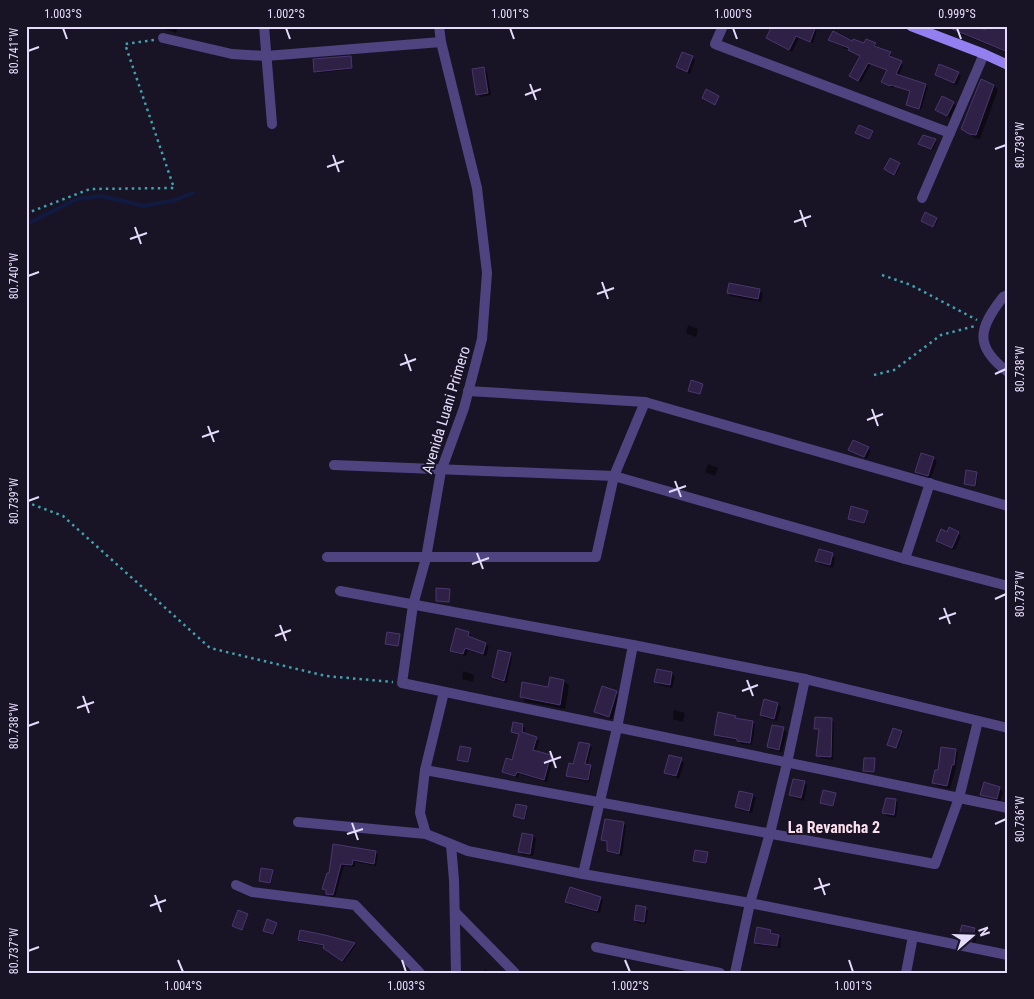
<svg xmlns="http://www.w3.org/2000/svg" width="1034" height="999" viewBox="0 0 1034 999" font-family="'Roboto Condensed',sans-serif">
  <rect width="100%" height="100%" fill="#191326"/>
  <g fill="#0007">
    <path d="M162,26H178L176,33L164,29Z"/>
    <path d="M958,26H1008V54L999,49L960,34L957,31Z"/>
    <path d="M814,28L817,31L813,43L799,38L792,52L770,40Z"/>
    <path d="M830,40L865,45L875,44L877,46V48L890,53L892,55L891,58L903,65L899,76L926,85L928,87L921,110L907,104L911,92L894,86L893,88L883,82L888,71L871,64L861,82L853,78L861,57Z"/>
    <path d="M350,57L353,69L317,73L316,71Z"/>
    <path d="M692,57L695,60L690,74L680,70L677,67Z"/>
    <path d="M484,69L487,72L491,95L480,97L477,94Z"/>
    <path d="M958,73L961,76L957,85L940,78L936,74Z"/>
    <path d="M981,81L994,86L998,90L980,139L975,138L963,129Z"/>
    <path d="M953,103L956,106L950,118L936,110Z"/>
    <path d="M923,136L937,142L933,150L921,145Z"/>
    <path d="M899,164L901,165L896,175L887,170Z"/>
    <path d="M936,219L938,220L934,228L922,221Z"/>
    <path d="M759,290L763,294L761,302L731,296L728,293Z"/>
    <path d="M688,325L698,329L696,337L686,333Z"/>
    <path d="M868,448L871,451L867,459L849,449Z"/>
    <path d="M933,458L937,461L931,478L920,475L916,472Z"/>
    <path d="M708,464L718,468L715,476L705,472Z"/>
    <path d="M967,472L978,475L976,487L965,484Z"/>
    <path d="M867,512L868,513L865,524L850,520Z"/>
    <path d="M958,533L961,536L955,550L940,544L937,541L948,534Z"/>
    <path d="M832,555L835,558L833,568L820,564L817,561Z"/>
    <path d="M468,633L471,636V638L486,644L489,647L486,656L468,650L466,656L455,653L452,650Z"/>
    <path d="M510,654L512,657L507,683L496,680L493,677Z"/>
    <path d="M463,671L474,675L473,682L462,679Z"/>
    <path d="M672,673L675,677L672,688L659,685L656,682Z"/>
    <path d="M551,679L564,681L569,686L565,709L526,702L521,697L549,689Z"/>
    <path d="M616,692L620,695L612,719L598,715L595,712Z"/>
    <path d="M778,704L781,707L777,721L764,718L761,715Z"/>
    <path d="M674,710L685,713L683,722L673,719Z"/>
    <path d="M735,717L738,719L752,722L755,725L752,745L741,744L738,741L718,737L716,735Z"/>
    <path d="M831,719L834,722L833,760L821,758L818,755L820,732L815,728Z"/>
    <path d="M523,725L525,728L524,734L536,738L539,741L536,752L550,756L553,759L547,782L519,774L518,778L506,774L503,772L513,761L520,735L513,732Z"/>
    <path d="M783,729L787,732L782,752L771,750L768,747Z"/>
    <path d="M901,732L903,733L898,748L890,746Z"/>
    <path d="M580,743L592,747L587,765L592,768L589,782L570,778L568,776L574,765Z"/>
    <path d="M470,749L471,751L469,763L458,759Z"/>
    <path d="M955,750L958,753L956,767L950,789L937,786L934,782L939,772Z"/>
    <path d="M874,759L875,773L866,772L865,771Z"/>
    <path d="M681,760L684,763L679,779L668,775L665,772Z"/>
    <path d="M804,782L807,785L804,801L794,798L790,795Z"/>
    <path d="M999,788L1003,792L1000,801L984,797L981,794Z"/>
    <path d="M835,794L836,796L834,807L821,803Z"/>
    <path d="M753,795L756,798L752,813L739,810L736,806Z"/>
    <path d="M895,800L898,803L896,818L887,816L884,813Z"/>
    <path d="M517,805L528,809L525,819L516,817Z"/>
    <path d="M624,823L626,826L622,856L611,853L608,850V842L602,839Z"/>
    <path d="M533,836L536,839L533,856L523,855L520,852Z"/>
    <path d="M334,846L375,852L378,855L376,866L355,862V867L344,866L335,897H330L324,888L330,875Z"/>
    <path d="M707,853V864L694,861Z"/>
    <path d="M272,872L273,873L271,884L262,881Z"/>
    <path d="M601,898L603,900L600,913L569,905L566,902Z"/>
    <path d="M645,908L648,911L646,924L638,923L635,920Z"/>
    <path d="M247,915L248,916L243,930L235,927Z"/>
    <path d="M276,924L277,925L274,935L265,932Z"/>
    <path d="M975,929L978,932L975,943L963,941L960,938Z"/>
    <path d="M770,931L781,938L780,948L758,945L755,942Z"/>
    <path d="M299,940L354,944L356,945L344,962L327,950L325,946L301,942Z"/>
    <path d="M485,969L490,973H482Z"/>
  </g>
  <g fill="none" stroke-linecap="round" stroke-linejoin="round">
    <path stroke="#111b41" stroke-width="4" d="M26,219L31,222L77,199L101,196L144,206L175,200L193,193"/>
  </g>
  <g fill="#2e2145" stroke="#4a366e">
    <path d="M772,26H816L810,42L796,36L789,50L766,38Z"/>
    <path d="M945,26H977L985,30L987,26H1008V52Z"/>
    <path d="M833,31L852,41L853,39L864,43L866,39L876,43L874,46L891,52L889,56L902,61L896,74L926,84L919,109L906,105L910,91L891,85L890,86L881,82L887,70L868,63L858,81L849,76L860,56L848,50L849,48L828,40Z"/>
    <path d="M682,52L693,56L687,72L676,67Z"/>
    <path d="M351,56L352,68L314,72L313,59Z"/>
    <path d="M939,64L959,72L954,83L935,75Z"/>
    <path d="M484,67L488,93L476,95L472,69Z"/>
    <path d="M981,79L994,85L976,135L969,134L961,129Z"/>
    <path d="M706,89L719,96L715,105L702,98Z"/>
    <path d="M942,96L954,102L947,116L935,110Z"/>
    <path d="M859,125L873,131L869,139L855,133Z"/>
    <path d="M923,135L936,139L931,149L918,144Z"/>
    <path d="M890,158L900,163L894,175L884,169Z"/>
    <path d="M925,212L937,218L933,227L921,221Z"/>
    <path d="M729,283L760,289L758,299L727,293Z"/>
    <path d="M691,380L703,384L700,394L688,391Z"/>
    <path d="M853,440L869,447L864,457L848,450Z"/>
    <path d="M921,453L934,457L928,476L915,472Z"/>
    <path d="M966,470L977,472L975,486L964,484Z"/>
    <path d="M851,506L868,511L864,523L848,519Z"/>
    <path d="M949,527L959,532L952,548L936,541L941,529L947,532Z"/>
    <path d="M819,549L833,553L830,565L815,561Z"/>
    <path d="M436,588L450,589L449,602L436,601Z"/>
    <path d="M456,628L469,632L468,636L486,643L483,654L465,648L463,654L450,651Z"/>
    <path d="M387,632L400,634L398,646L385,644Z"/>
    <path d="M498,650L511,653L504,681L492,677Z"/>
    <path d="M657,669L672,672L670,685L654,682Z"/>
    <path d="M550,677L564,680L560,705L520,697L522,682L548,687Z"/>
    <path d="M602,686L617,691L609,717L594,712Z"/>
    <path d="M764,699L778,703L774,719L760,715Z"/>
    <path d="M718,712L736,716L735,718L753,721L750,743L737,741V739L714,735Z"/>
    <path d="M815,717L832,718L831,757L816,756L819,729H814Z"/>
    <path d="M513,722L523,724L522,732L537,737L533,750L551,755L544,780L517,772L515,776L502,772L506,758L512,760L519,734L511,732Z"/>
    <path d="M772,725L784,727L779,750L767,747Z"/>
    <path d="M893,728L902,731L896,748L887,745Z"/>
    <path d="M579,742L590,744L585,764L591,765L588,780L566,776L569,763L573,764Z"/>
    <path d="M460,746L471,748L468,762L457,760Z"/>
    <path d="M941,747L956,749L954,765H952L947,786L932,783L935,770H938Z"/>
    <path d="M669,755L682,758L676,776L664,773Z"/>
    <path d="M864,758H875L874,772L863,771Z"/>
    <path d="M793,779L805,781L801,798L789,795Z"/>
    <path d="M984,782L1000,787L997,799L980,795Z"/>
    <path d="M823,790L836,793L833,806L820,803Z"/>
    <path d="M739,791L753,794L749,811L735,807Z"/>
    <path d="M886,798L896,799L894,815L882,813Z"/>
    <path d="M516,804L527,806L524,819L513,816Z"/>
    <path d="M605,819L624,822L619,854L607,851V841L601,840Z"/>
    <path d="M522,833L533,835L530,854L518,852Z"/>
    <path d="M333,844L376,851L374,864L353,860L352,865L341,864L333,895L326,894V890L322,889L327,873H329Z"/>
    <path d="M695,850L708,852L706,863L693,861Z"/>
    <path d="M261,868L273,870L270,883L259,881Z"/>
    <path d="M570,887L601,897L597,911L565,902Z"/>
    <path d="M636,905L646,907L644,922L634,920Z"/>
    <path d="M238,910L248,914L242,930L232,926Z"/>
    <path d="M267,919L277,923L273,934L263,931Z"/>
    <path d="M962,925L975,928L972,941L958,938Z"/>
    <path d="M757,927L771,930L770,933L779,935L777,946L754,943Z"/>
    <path d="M300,930L325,935L355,943L342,961L323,948L324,945L298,940Z"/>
  </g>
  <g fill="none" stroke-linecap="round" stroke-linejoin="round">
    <g stroke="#3fa2ac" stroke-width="2.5" stroke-dasharray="2.5 4" stroke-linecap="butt">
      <path d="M26,210L30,212L90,189L174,188L125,44L154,40"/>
      <path d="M882,275L911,285L977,320"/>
      <path d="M874,375L894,370L941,335L975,326"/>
      <path d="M26,502L63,516L210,648L326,676L393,682"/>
    </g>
    <g stroke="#4f4480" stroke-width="10">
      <path d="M264,26L272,124"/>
      <path d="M439,26L441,42L477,188L487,273L482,339L464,408L441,471L426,558L413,605L402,683L1008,808"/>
      <path d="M723,26L715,44L950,133"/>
      <path d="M163,38L232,54L266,56L441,42"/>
      <path d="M922,198L984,54"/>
      <path d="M1008,295L1003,297C979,328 973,346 1008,372"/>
      <path d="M468,391L645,402L1008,506"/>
      <path d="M334,465L614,476L905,559L1008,586"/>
      <path d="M327,557H596L614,476L645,402"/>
      <path d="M905,559L930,483"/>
      <path d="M340,591L633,645L805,679L1008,728"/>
      <path d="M425,770L935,864L959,798L978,721"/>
      <path d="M298,822L426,834L468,851L583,874L750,903L1008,955"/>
      <path d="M426,834L420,813L425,770L444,692"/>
      <path d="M451,845L454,880L456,973"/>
      <path d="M583,874L617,728L633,645"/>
      <path d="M236,885L252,892L355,905L420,973"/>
      <path d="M455,912L515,973"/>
      <path d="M596,947L720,973"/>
      <path d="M735,973L750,903L770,833L787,763L805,679"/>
      <path d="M906,973L913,936"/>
    </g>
    <path stroke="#937fef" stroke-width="10" d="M911,26L984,54L1008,65"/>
  </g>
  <path fill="none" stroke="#e5dcfb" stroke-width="2" d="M63,28L67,39M286,28L290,39M510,28L514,39M733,28L737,39M957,28L961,39M28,51L39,47M530,84L536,100M525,95L541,89M995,149L1006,145M333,155L339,172M327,167L344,161M800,210L806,227M794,222L811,216M135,227L141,244M130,239L147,233M28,276L39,272M602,282L608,299M597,294L614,288M405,354L411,371M400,365L416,359M995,374L1006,369M872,409L878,426M867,420L883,414M208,426L214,442M202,437L219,431M675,481L681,497M669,492L686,486M28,501L39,497M477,553L483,569M472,564L489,558M995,599L1006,594M944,608L950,624M939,619L956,613M280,625L286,641M275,636L291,630M747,680L753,696M742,691L758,685M83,696L89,713M77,708L94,702M28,726L39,722M550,751L556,768M544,763L561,757M352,823L358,840M995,824L1006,819M347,834L363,829M819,878L825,895M814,889L830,884M155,895L161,912M150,906L166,900M28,951L39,947M178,960L183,972M402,960L406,972M625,960L630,972M849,960L853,972"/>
  <g text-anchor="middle" stroke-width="4" stroke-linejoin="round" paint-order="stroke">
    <g font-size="15" fill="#e5dcfb" stroke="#191326">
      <text transform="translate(446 410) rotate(-73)" y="5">Avenida Luani Primero</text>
    </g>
    <g font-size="16" font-weight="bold" fill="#fbdeec" stroke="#191326">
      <text x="834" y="833">La Revancha 2</text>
    </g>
  </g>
  <rect width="1034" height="999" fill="none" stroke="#191326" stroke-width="55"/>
  <g transform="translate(972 936) rotate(70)" stroke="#191326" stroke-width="4" paint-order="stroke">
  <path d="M0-4L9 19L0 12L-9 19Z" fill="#e5dcfb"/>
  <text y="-8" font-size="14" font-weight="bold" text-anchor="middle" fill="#e5dcfb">N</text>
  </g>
  <rect x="28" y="28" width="978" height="944" fill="none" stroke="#e5dcfb" stroke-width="2"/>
  <g font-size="12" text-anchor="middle" fill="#e5dcfb">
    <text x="63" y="18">1.003°S</text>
    <text x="286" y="18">1.002°S</text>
    <text x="510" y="18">1.001°S</text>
    <text x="733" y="18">1.000°S</text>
    <text x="957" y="18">0.999°S</text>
    <text transform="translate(14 51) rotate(-90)" y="4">80.741°W</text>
    <text transform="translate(1020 145) rotate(-90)" y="4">80.739°W</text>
    <text transform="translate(14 276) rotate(-90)" y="4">80.740°W</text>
    <text transform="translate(1020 369) rotate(-90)" y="4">80.738°W</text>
    <text transform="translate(14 501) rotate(-90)" y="4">80.739°W</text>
    <text transform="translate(1020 594) rotate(-90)" y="4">80.737°W</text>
    <text transform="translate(14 726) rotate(-90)" y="4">80.738°W</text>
    <text transform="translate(1020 819) rotate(-90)" y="4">80.736°W</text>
    <text transform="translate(14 951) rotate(-90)" y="4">80.737°W</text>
    <text x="183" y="990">1.004°S</text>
    <text x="406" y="990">1.003°S</text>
    <text x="630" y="990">1.002°S</text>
    <text x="853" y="990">1.001°S</text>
  </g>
</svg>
